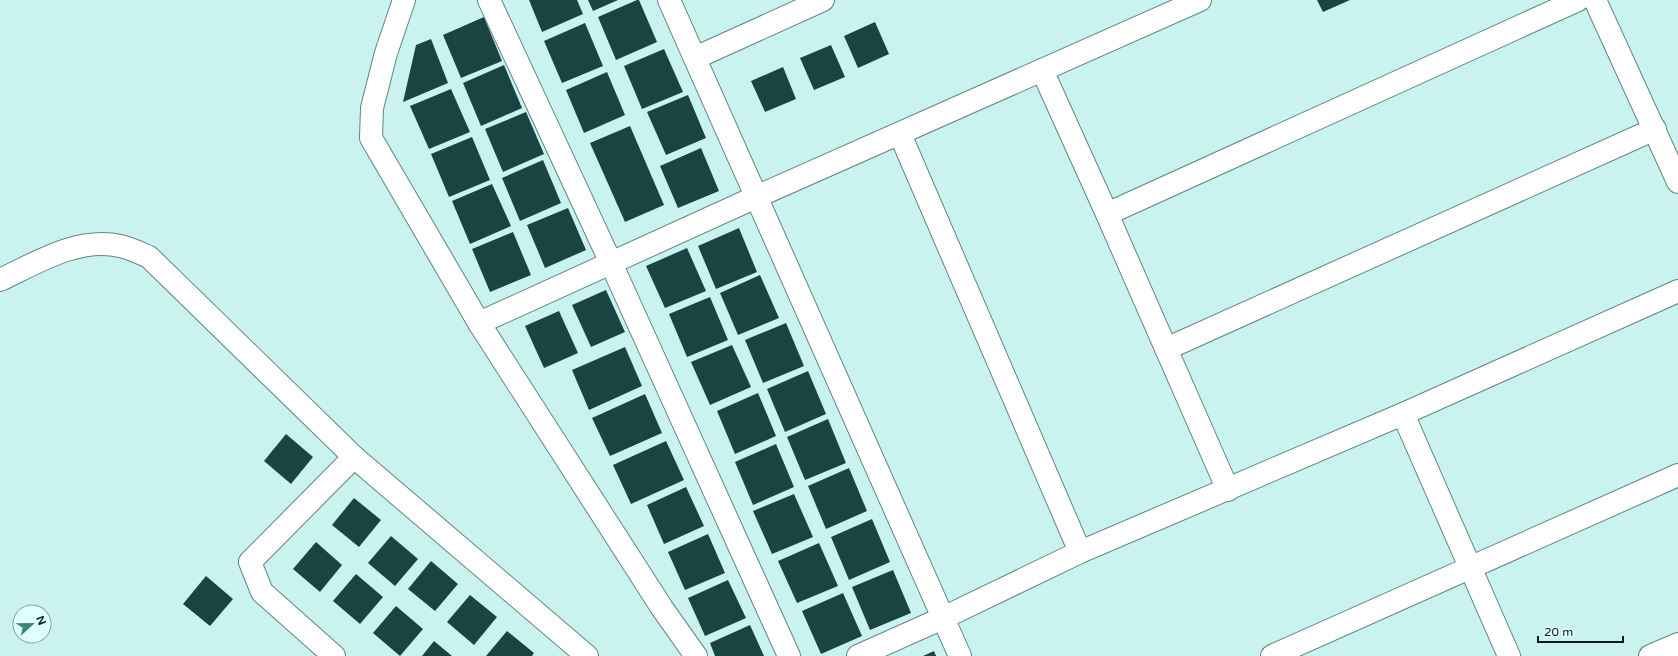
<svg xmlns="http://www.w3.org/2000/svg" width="1678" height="656" viewBox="0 0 1678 656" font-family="'Varela Round',sans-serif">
  <rect width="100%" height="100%" fill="#caf3ef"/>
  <g fill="#1a4441">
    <path d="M529,0H577L583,14L542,32Z"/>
    <path d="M588,0H618L593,11Z"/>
    <path d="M637,0H639L657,42L616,60L598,17Z"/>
    <path d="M1317,0H1350L1323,12Z"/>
    <path d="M484,17L502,61L461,78L443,35Z"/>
    <path d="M875,22L889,54L858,68L844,36Z"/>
    <path d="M585,23L603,66L562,83L544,41Z"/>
    <path d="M431,39L448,83L403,102L416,45Z"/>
    <path d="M831,45L845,77L814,90L800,58Z"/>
    <path d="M664,49L683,92L642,109L624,66Z"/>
    <path d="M504,65L522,108L481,126L463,83Z"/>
    <path d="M783,67L796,99L765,112L751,81Z"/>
    <path d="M607,72L625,115L584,133L566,90Z"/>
    <path d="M451,89L470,132L429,149L410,106Z"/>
    <path d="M688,95L706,138L666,155L647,112Z"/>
    <path d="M526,112L544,154L503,172L485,129Z"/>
    <path d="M630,126L664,205L625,222L590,143Z"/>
    <path d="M472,137L490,180L449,197L431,154Z"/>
    <path d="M701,148L719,191L678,208L660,166Z"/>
    <path d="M543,160L561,203L520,221L502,178Z"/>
    <path d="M492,184L511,226L470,244L452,201Z"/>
    <path d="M568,208L586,250L545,268L527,225Z"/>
    <path d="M739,228L757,272L716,289L698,246Z"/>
    <path d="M513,232L531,275L490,292L472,249Z"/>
    <path d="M687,248L706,291L665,308L646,266Z"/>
    <path d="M760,275L779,318L738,335L720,293Z"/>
    <path d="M606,290L625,332L591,347L572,305Z"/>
    <path d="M710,297L728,340L687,357L669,314Z"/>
    <path d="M559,311L578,353L544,368L525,326Z"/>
    <path d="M786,323L804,366L763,383L745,340Z"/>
    <path d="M732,345L751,387L710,405L691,362Z"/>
    <path d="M625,347L642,386L589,410L572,370Z"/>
    <path d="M808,371L826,414L785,432L767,389Z"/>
    <path d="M758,393L776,436L735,454L717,411Z"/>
    <path d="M645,394L662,433L610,456L592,418Z"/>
    <path d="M828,419L846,463L805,480L787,437Z"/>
    <path d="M286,434L313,457L291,484L264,461Z"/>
    <path d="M666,441L684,480L631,504L613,465Z"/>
    <path d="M776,444L794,487L753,505L735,462Z"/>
    <path d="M849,468L867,511L826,529L808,486Z"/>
    <path d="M686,487L704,526L664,544L647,505Z"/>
    <path d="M794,494L813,537L772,554L753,511Z"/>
    <path d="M354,498L381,520L359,547L332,525Z"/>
    <path d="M872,519L890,562L849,580L831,537Z"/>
    <path d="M708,534L725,573L685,590L668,552Z"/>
    <path d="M391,536L418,559L395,586L368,563Z"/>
    <path d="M316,542L342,565L320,592L293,569Z"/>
    <path d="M819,543L838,586L797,603L778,561Z"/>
    <path d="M431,561L458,584L435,611L408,589Z"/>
    <path d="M893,570L911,613L870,630L852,587Z"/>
    <path d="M356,574L383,597L360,624L333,601Z"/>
    <path d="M206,576L233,599L210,626L183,604Z"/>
    <path d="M728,580L746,618L705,636L688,598Z"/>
    <path d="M843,593L862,636L821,654L802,611Z"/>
    <path d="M470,595L497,617L474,645L447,622Z"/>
    <path d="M396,606L423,629L400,656L373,633Z"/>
    <path d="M750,625L764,656H715L710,643Z"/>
    <path d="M507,631L534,653L532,656H486Z"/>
    <path d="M434,641L452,656H422Z"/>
    <path d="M934,651L936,656H923Z"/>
  </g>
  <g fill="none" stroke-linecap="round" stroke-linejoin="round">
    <defs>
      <g id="minor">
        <path d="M404,0L386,53L372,108L371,138L479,323L662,608L696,656"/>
        <path d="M489,0L611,263L789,656"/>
        <path d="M669,0L960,656"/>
        <path d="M1595,0L1678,182"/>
        <path d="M695,58L823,0"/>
        <path d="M1042,70L1107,214L1228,490"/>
        <path d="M900,134L1080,552"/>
        <path d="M1107,214L1578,0"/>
        <path d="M0,280C36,263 79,236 120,246C130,248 140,253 149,257L354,457L587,656"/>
        <path d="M479,323L756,197L1200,0"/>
        <path d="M1166,349L1655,129"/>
        <path d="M1403,414L1509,656"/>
        <path d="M334,656L262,592L250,562L354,457"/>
        <path d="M858,656L943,618L1080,552L1403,414L1678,291"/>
        <path d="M1272,656L1678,475"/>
        <path d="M1650,656L1678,644"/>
      </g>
    </defs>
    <use href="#minor" stroke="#608683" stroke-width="24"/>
    <use href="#minor" stroke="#fff" stroke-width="22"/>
  </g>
  <g transform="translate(32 624) rotate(68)"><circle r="19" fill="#defffc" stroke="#89a3a1"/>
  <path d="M0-3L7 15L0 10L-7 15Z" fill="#3d847f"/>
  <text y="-6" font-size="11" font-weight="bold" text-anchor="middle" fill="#091918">N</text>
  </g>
  <path d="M1538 636v6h85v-6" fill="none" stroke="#091918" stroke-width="2"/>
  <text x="1544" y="636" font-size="12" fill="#091918" stroke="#defffc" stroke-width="3" paint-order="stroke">20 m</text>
</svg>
